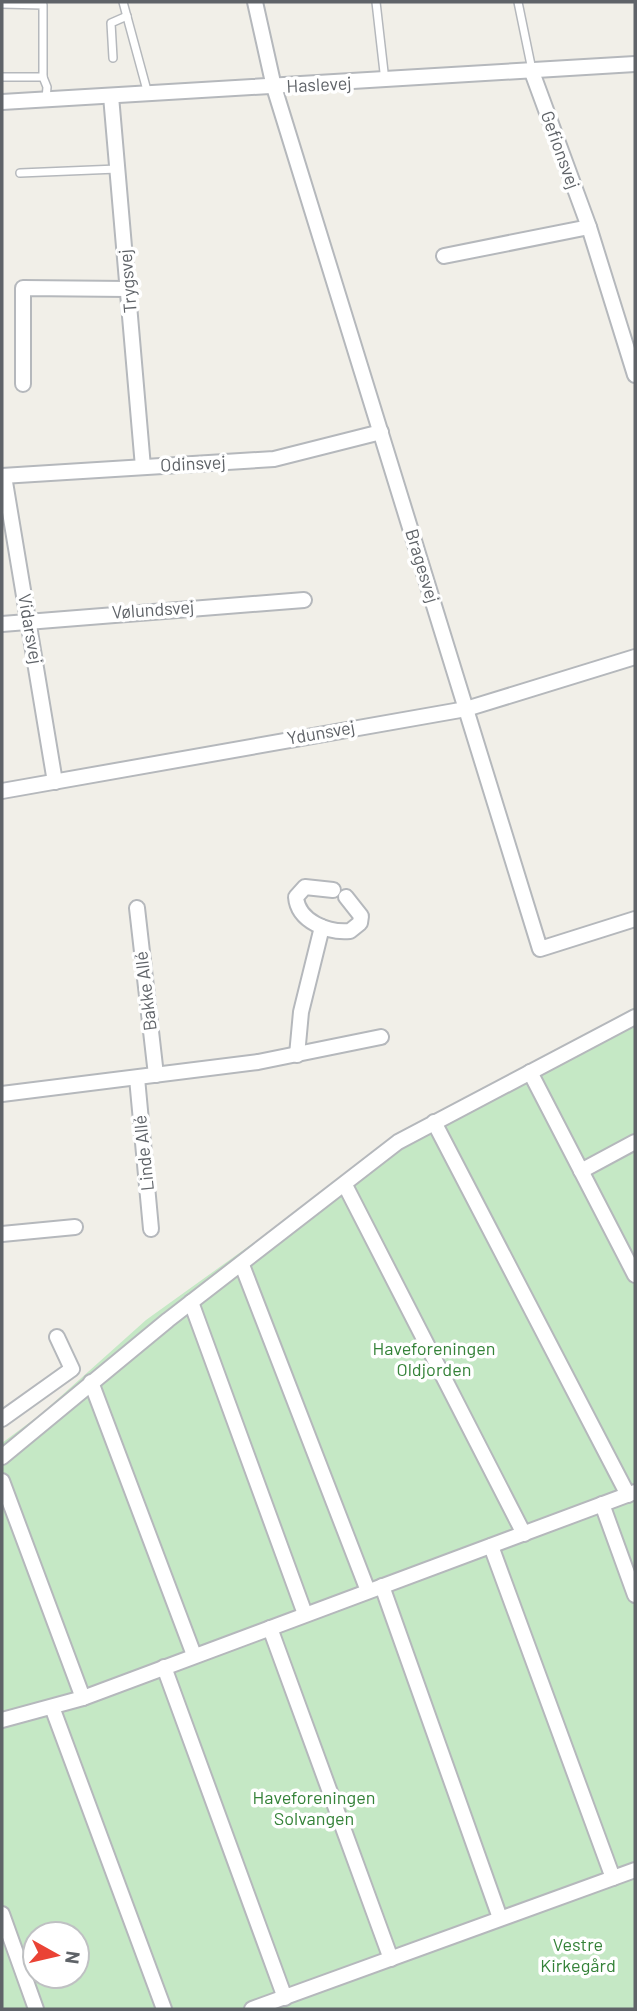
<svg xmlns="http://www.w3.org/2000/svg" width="637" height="2011" viewBox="0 0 637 2011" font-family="Barlow,sans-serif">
  <rect width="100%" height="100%" fill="#f1efe8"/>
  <path fill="#c5e8c5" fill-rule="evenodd" d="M635,1007V2009H2V1443L41,1414L146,1320L398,1139ZM35,1934H77V1976H35Z"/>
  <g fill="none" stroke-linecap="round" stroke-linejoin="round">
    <defs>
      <g id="service">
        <path d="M123,2L148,94"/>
        <path d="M376,2L385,81"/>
        <path d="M518,2L532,70"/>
        <path d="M2,4L43,5V77L47,87L46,99"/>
        <path d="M113,58L111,23L127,16"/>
        <path d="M2,77H43"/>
        <path d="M20,173L117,169"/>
      </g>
      <g id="minor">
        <path d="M255,2L274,87L540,949L635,919"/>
        <path d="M532,72L589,227L635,375"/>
        <path d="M111,96L143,467"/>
        <path d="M2,102L635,64"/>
        <path d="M444,256L589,227"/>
        <path d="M23,384V288L128,289"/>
        <path d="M2,476L274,459L381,432"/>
        <path d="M4,476L55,782"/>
        <path d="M2,624L304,600"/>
        <path d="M2,791L466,709L635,657"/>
        <path d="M333,890L305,887L296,897C298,922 329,933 350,931L360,923L361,916L346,897"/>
        <path d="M137,908L156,1075"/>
        <path d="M297,1055L301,1012L322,927"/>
        <path d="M530,1072L635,1275"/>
        <path d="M137,1078L151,1229"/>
        <path d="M2,1094L258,1062L381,1037"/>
        <path d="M434,1122L628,1495"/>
        <path d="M581,1171L635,1142"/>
        <path d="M345,1185L524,1534"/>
        <path d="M2,1234L75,1227"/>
        <path d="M242,1265L368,1591"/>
        <path d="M191,1302L305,1614"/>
        <path d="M91,1382L194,1655"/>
        <path d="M2,1419L72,1369L57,1337"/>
        <path d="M2,1457L168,1320L398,1142L635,1017"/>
        <path d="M2,1481L83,1698"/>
        <path d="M602,1504L635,1595"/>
        <path d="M491,1546L613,1878"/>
        <path d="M382,1586L500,1918"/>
        <path d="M270,1628L391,1959"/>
        <path d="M164,1667L285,1998"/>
        <path d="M52,1707L164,2009"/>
        <path d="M2,1720L83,1698L635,1492"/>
        <path d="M2,1914L36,2009"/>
        <path d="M252,2009L635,1870"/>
      </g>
    </defs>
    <use href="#service" stroke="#b5b8bc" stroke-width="10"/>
    <use href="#minor" stroke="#b5b8bc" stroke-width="18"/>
    <use href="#service" stroke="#fff" stroke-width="7"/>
    <use href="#minor" stroke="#fff" stroke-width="14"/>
  </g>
  <g text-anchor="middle" stroke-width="7" stroke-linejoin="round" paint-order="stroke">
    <g font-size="18" fill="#5f6368" stroke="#fff">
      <text transform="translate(319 85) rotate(-3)" y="6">Haslevej</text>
      <text transform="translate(560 150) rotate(70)" y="6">Gefionsvej</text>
      <text transform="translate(128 281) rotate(-95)" y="6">Trygsvej</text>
      <text transform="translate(193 464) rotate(-3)" y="6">Odinsvej</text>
      <text transform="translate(422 566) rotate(73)" y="6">Bragesvej</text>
      <text transform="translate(153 610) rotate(-4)" y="6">Vølundsvej</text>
      <text transform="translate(30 629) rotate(80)" y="6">Vidarsvej</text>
      <text transform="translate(321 733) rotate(-10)" y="6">Ydunsvej</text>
      <text transform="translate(146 991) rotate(-97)" y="6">Bakke Allé</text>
      <text transform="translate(144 1153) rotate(-96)" y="6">Linde Allé</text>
    </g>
    <g font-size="18" fill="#348238" stroke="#fff">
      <text x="434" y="1355">Haveforeningen<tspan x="434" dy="21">Oldjorden</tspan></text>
      <text x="314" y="1804">Haveforeningen<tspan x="314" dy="21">Solvangen</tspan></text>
      <text x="578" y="1951">Vestre<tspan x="578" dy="21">Kirkegård</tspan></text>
    </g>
  </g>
  <rect width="637" height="2011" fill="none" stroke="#5f6368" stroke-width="7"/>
  <g transform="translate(56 1955) rotate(98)"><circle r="33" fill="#ffffff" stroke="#bfc1c3" stroke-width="2"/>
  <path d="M0-5L12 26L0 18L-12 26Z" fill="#ea4335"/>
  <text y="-10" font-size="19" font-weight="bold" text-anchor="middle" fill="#5f6368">N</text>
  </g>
</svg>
